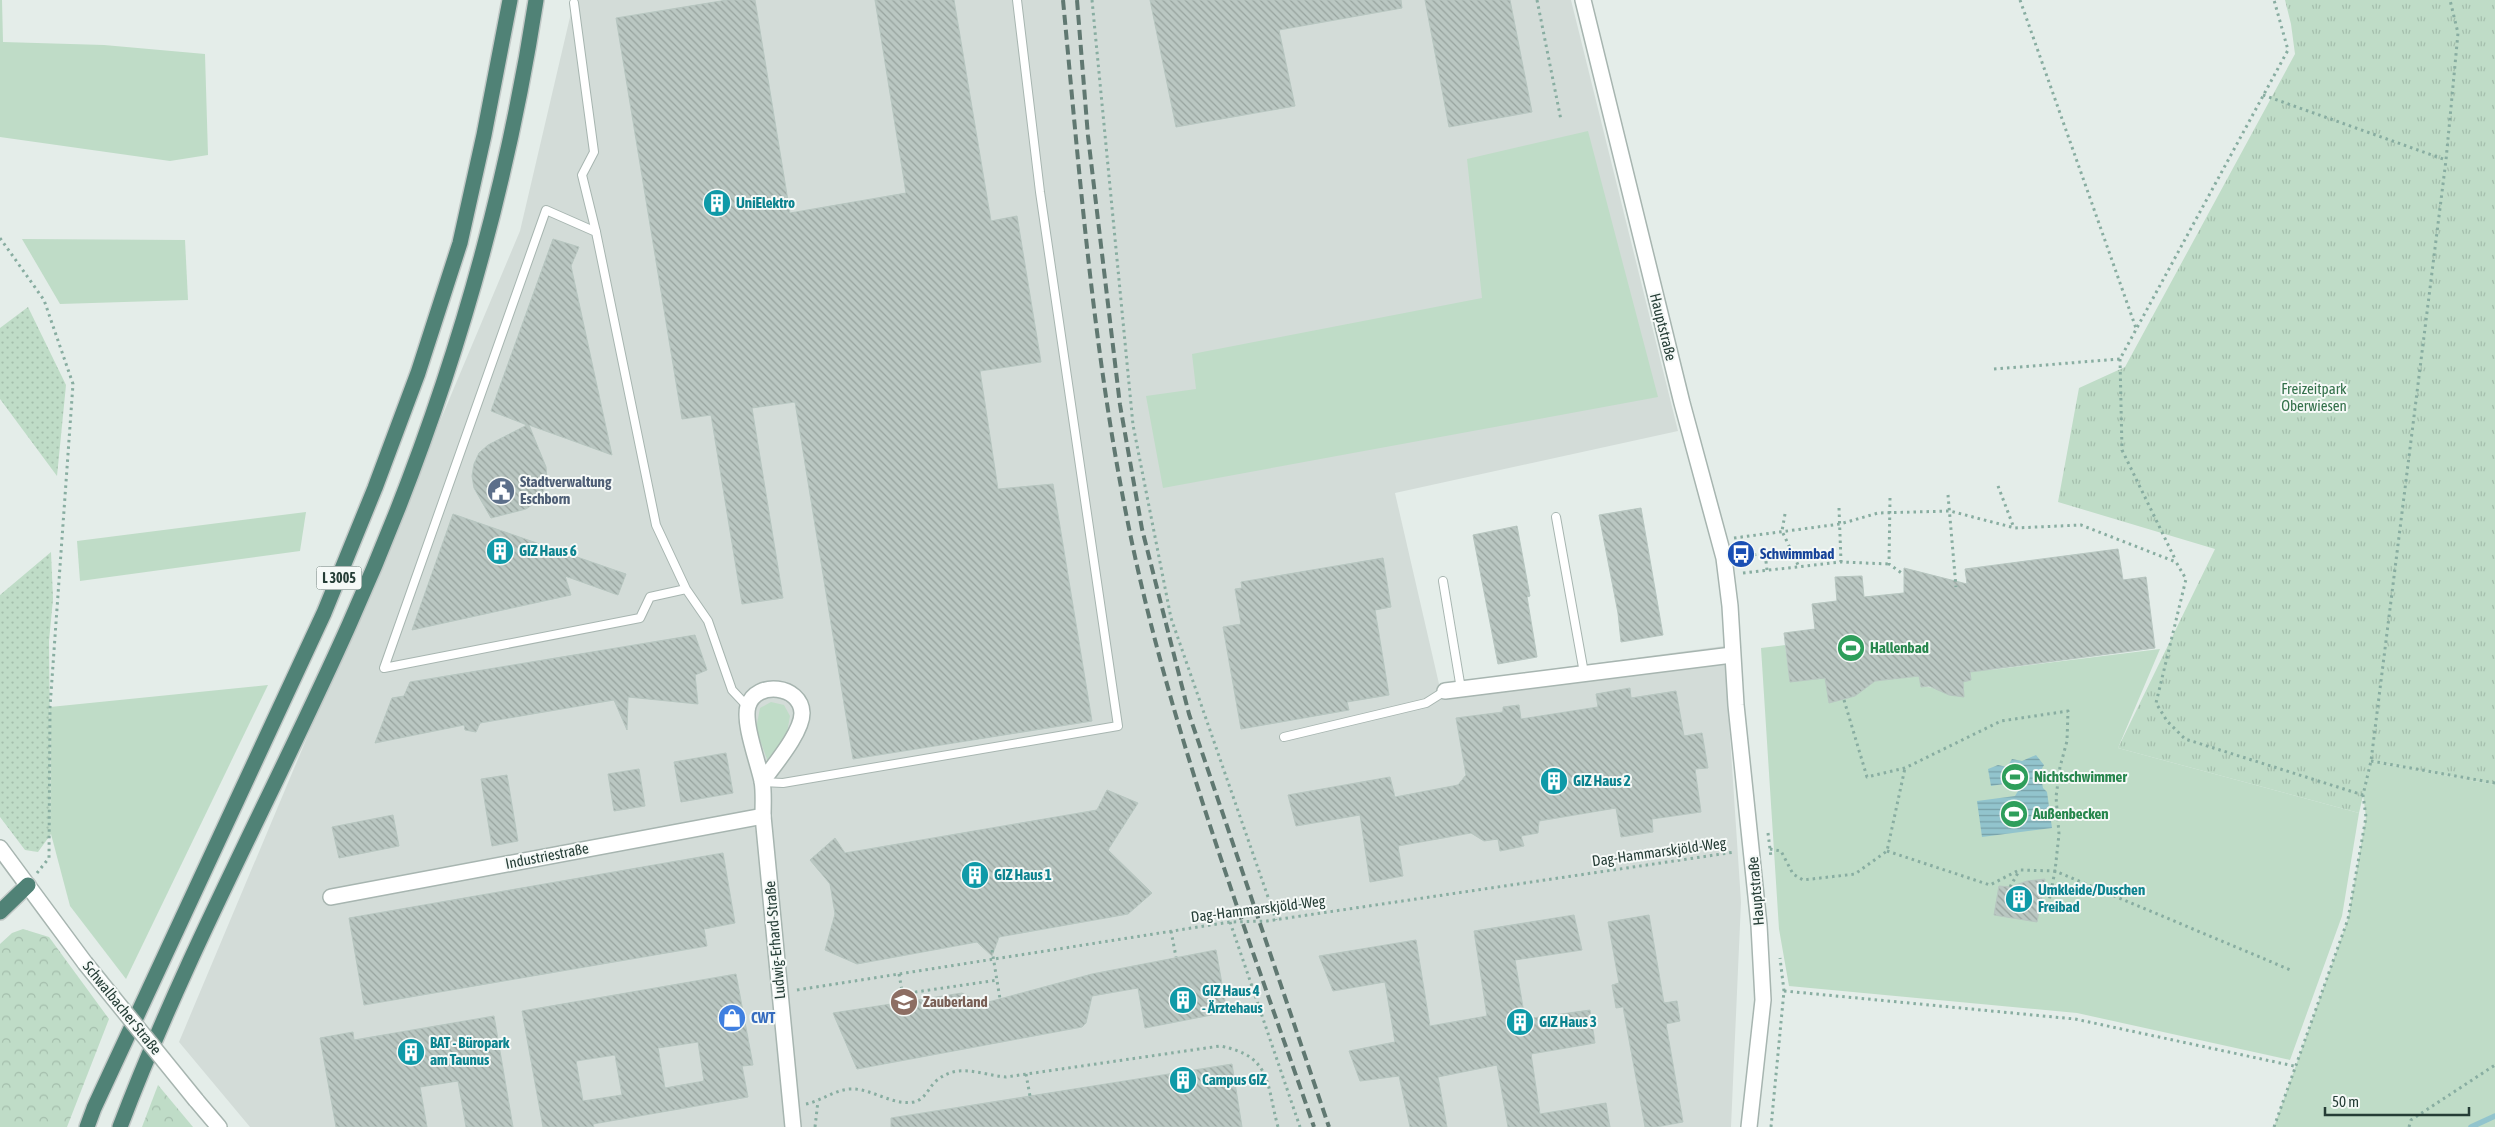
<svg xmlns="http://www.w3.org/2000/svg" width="2495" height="1127" viewBox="0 0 2495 1127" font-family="'Asap Condensed',sans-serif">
  <defs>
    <pattern id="forest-crowns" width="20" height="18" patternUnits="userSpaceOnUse" patternTransform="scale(1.25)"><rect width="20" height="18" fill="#bfdcc7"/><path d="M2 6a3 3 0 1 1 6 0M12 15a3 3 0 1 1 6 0" fill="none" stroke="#a4beac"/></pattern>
    <pattern id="park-tufts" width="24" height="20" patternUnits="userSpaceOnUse" patternTransform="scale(1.25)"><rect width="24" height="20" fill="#bfdcc7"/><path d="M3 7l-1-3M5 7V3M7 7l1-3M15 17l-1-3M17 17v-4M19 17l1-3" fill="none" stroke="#a4beac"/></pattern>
    <pattern id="garden-dots" width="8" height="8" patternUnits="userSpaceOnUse" patternTransform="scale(1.25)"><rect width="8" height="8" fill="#bfdcc7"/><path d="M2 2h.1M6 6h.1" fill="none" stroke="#a4beac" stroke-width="1.8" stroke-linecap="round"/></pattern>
    <pattern id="water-rules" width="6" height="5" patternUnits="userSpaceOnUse" patternTransform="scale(1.25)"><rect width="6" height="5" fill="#92c4cd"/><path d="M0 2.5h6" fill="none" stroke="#77a0a7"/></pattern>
    <pattern id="building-back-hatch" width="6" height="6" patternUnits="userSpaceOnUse" patternTransform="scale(1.25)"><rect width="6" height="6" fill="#bac7c2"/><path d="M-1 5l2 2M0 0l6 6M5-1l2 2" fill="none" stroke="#97a39e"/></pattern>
  </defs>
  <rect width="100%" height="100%" fill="#e4ede9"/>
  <path fill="#d3dcd8" d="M574,0H1571L1678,431L1395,493L1439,684L1724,646L1741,902L1731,1127H250L179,1042L520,231Z"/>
  <g fill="#bfdcc7">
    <path d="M0,0H2L3,42L104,45L205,54L208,155L170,161L0,137Z"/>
    <path d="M1588,131L1658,397L1163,488L1146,396L1196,389L1192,354L1482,298L1467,159Z"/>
    <path d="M22,239L185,240L188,300L60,304Z"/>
    <path d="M306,512L300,551L80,581L77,541Z"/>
    <path d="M1785,645L1790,682L1825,678L1829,703L1855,696L1875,681L1919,676L1921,687C1936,685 1948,696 1964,696L1963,682L1971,680L1967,645L1990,670L2160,649L2118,748L2359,813L2342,916L2290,1060L2077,1013L1789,986L1779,929L1761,648Z"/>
    <path d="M268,685L126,979L70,906L51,834L50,707Z"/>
    <path d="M771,702L784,705L790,716L786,738L768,762L756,729L760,708Z"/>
    <path d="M2371,761L2495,785V1127H2274L2348,919L2366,817L2363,795Z"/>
  </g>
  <g fill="url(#forest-crowns)">
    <path d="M23,929L49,937L109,1019L67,1127H0V944L12,933Z"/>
    <path d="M158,1085L193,1127H142Z"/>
  </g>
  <path fill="url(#park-tufts)" d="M2285,0H2495V785L2371,761L2359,813L2118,748L2215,549L2058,502L2079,388L2125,367L2295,54L2291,24Z"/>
  <g fill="url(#garden-dots)">
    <path d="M28,307L66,385L57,476L0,399V328Z"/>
    <path d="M51,552L53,599L49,641L51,834L38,852L25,850L0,817V595Z"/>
  </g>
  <path fill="url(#water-rules)" d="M2036,755L2044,765L2040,772L2043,788L2047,792L2052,828L1982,837L1977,801L2015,796L2021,786L2016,782L1991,786L1988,769L1998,765L2007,767L2012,759L2022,761Z"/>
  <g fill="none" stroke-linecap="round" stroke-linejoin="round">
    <path stroke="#92c4cd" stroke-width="5.5" d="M2471,1127L2495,1116"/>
  </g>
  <g fill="url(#building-back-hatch)" stroke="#b7c6c0" fill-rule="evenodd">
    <path d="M727,0H755L790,213L906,193L875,0H954L991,221L1017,216L1041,362L980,371L998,489L1053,484L1092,721L853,759L795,402L752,408L783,598L742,604L711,415L682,419L616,18Z"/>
    <path d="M1150,0H1401L1402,8L1279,30L1295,106L1176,127Z"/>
    <path d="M1425,0H1510L1532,112L1449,127Z"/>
    <path d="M553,239L579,247L571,266L612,455L529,425L546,467L547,480L543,492L536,502L526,509L491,518L474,488L472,476L474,464L479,453L488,445L527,425L491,411Z"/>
    <path d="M1641,508L1663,635L1621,642L1618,613L1599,515Z"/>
    <path d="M453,514L626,574L618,595L565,576L571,595L412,630Z"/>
    <path d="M1517,526L1530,596L1527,597L1537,657L1498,664L1473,535Z"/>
    <path d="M2118,549L2123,580L2146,577L2155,648L1970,672L1971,680L1963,682L1964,697L1949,695L1929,686L1921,687L1919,676L1875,681L1855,696L1829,703L1825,678L1790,682L1784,633L1815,629L1812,604L1837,601L1835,577L1862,576L1864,597L1904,593V568L1967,584L1965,569Z"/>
    <path d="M1383,558L1391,607L1375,610L1389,695L1347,702L1349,710L1241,729L1223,627L1241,624L1235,589L1242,588L1241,582Z"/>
    <path d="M695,635L707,670L695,675L698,704L628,697L627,730L614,700L480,723L476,732L465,730L464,725L375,743L392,698L404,696L410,682Z"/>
    <path d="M1630,688L1631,698L1676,691L1684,736L1702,733L1708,768L1695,769L1701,812L1652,819L1653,832L1621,837L1616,808L1539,821L1538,833L1521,836L1524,846L1500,851L1498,839L1484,841L1471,833L1398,846L1403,876L1370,882L1360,815L1296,826L1288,795L1390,777L1395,797L1458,785L1466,775L1456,718L1503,712V707L1519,705L1521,719L1598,707L1596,694Z"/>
    <path d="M726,753L733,793L681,802L674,762Z"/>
    <path d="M639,769L645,806L614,811L608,774Z"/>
    <path d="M507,775L518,841L492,846L481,779Z"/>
    <path d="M1107,790L1138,803L1108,850L1152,893L1128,914L999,937L992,956L977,942L857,964L825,950L835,914L830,884L810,860L835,838L845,853L1097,810Z"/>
    <path d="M393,815L399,846L339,858L332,827Z"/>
    <path d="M723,853L735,923L704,929L707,946L364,1005L349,918Z"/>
    <path d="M2045,879L2037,922L1994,915L1999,886L2010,887L2027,881Z"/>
    <path d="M1574,915L1582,950L1515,960L1525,1019L1590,1010L1595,1043L1531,1054L1540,1114L1606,1103L1610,1127H1508L1497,1065L1438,1077L1447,1127H1410L1399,1076L1360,1081L1349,1051L1395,1042L1385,982L1333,991L1319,956L1416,940L1430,1026L1487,1016L1474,931Z"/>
    <path d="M1649,915L1664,1003L1677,1001L1680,1021L1666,1024L1683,1122L1656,1127H1645L1623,1007L1616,1008L1612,985L1619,983L1608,922Z"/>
    <path d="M1216,950L1227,1012L1145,1028L1138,988L1092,996L1086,1023L1082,1027L857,1069L833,1013L962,993L981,1004L1092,974Z"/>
    <path d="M736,974L753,1065L742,1066L748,1097L593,1124L594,1127H543L522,1011ZM698,1042L704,1081L665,1088L658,1048ZM615,1055L622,1095L583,1101L576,1061Z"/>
    <path d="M494,1016L513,1127H466L458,1081L420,1087L427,1127H336L320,1038L353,1032L354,1040Z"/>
    <path d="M1232,1064L1242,1127H891V1118Z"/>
  </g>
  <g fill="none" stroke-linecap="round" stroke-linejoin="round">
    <defs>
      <g id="service">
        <path d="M574,3L594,152L582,175L596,232"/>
        <path d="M1556,517L1584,673"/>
        <path d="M1443,581L1461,689"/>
        <path d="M686,589L650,597L640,618L384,668L546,210L596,232L656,525L686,589L708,621L732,690L748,707"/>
        <path d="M1284,737L1426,703L1445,691"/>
        <path d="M762,782L783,783L1118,726L1040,192L1017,0"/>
      </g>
      <g id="minor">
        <path d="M1445,691L1732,655"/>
        <path d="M762,782C773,766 802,733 802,713C801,685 756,680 748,706C743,723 758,762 762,781C764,792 763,804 763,816L793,1127"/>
        <path d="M331,897L763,816"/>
      </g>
      <g id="tertiary">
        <path d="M1583,0L1682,403L1724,558L1730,606L1736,705L1759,925L1763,1000L1749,1127"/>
        <path d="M0,848L85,963"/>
        <path d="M196,1100L219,1127"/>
      </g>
      <g id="trunk">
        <path d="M0,912L28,885"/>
        <path d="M87,1127L94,1108L324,613L375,488L418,373L460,243L484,135L510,0"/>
        <path d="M120,1127C185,955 274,793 349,625C438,427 503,215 536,0"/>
      </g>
    </defs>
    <use href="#service" stroke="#a7b5b0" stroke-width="10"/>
    <use href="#minor" stroke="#a7b5b0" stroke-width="18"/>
    <use href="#tertiary" stroke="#a7b5b0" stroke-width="18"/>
    <use href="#trunk" stroke="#c2c9c7" stroke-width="18"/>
    <g stroke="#88ada1" stroke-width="3" stroke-dasharray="2.5 4" stroke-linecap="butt">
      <path d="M1092,0L1133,425L1171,618L1276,920"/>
      <path d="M1537,0L1561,120"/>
      <path d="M2020,0L2137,331"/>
      <path d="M2263,95L2446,160"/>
      <path d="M0,238L44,300L73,384L50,707L49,858L37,873"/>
      <path d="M2120,359L2122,450L2176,561"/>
      <path d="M1994,369L2120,359L2288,50L2274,0"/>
      <path d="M1998,486L2014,528"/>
      <path d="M1948,495L1956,587"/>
      <path d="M1890,498L1889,564L1903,574"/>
      <path d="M1839,508L1841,562"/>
      <path d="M1785,514L1782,531L1799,567"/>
      <path d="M1734,538L1840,524L1878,513L1950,511L2015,528L2081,525L2176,562L2186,579L2156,703L2167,721L2185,739L2363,795"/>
      <path d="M1741,557L1765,553L1767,570"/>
      <path d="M1743,573L1841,562L1889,564"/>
      <path d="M1844,700L1867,777L1905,768L2001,721L2068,711L2067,741L2060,767L2056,797L2059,834L2055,871L2048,906L2040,904"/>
      <path d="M2371,761L2495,783"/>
      <path d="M1768,833L1771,857"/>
      <path d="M1770,849L1781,851L1793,874L1803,880L1855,874L1887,851L1905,768"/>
      <path d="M1887,851L1990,885L2019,870L2055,871L2293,971"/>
      <path d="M2010,887L2019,871"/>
      <path d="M1230,922L1300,1127"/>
      <path d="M1171,931L1176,957"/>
      <path d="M992,950L1000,999"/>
      <path d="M899,974L904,1002"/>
      <path d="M797,990L1230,922L1267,921L1735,852"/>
      <path d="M1784,991L2075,1019L2294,1066"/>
      <path d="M902,994L998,980"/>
      <path d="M1026,1074L1030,1096"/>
      <path d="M806,1104C821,1101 834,1090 850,1089C872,1088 892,1106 914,1102C926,1099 928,1088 936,1081C958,1062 981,1075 1006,1077L1220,1046C1272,1056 1266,1083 1278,1127"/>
      <path d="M815,1127L818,1101"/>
      <path d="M1771,1127L1784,991L1780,958"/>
      <path d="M2274,1127L2348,919L2366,817L2363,795L2371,761L2446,160L2458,33L2450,0"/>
      <path d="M2409,1127L2411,1120L2495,1065"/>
    </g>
    <use href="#service" stroke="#fff" stroke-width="8"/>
    <use href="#minor" stroke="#fff" stroke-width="15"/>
    <use href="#tertiary" stroke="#fff" stroke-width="15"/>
    <use href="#trunk" stroke="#508276" stroke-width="15"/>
    <g stroke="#607871" stroke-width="4" stroke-dasharray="10 5" stroke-linecap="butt">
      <path d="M1063,0C1080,179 1094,361 1131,538C1173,739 1247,933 1314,1127"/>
      <path d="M1077,0L1088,136L1120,405L1142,529L1189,714L1329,1127"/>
    </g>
    <defs>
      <path id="tertiary-bridge" d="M85,963L196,1100"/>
    </defs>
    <use href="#tertiary-bridge" stroke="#a7b5b0" stroke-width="18" stroke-linecap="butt"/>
    <use href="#tertiary-bridge" stroke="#fff" stroke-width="15"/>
  </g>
  <defs>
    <symbol id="building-disc" viewBox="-11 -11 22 22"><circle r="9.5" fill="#0f9aa8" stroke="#f5f9f7"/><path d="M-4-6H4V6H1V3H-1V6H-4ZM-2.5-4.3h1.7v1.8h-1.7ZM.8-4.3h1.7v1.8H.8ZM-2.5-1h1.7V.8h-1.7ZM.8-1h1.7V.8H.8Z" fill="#fff"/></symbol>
    <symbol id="civic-disc" viewBox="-11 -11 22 22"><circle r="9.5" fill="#5c6f8a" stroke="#f5f9f7"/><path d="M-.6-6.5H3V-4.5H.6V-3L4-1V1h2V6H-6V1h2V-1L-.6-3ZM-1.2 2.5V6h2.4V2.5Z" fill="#fff"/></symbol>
    <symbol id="bus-disc" viewBox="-11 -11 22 22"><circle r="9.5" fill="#1a4fb4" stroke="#f5f9f7"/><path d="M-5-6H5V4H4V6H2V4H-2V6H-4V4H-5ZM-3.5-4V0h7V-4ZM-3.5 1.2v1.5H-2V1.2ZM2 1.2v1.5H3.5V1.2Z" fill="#fff"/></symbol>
    <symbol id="stadium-disc" viewBox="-11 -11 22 22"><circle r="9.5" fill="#2e9e5b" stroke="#f5f9f7"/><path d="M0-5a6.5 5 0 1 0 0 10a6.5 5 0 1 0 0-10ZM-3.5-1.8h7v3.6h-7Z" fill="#fff"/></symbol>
    <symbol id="school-disc" viewBox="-11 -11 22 22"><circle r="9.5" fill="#8d6e63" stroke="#f5f9f7"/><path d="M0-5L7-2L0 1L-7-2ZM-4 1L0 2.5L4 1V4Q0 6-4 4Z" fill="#fff"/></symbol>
    <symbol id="shop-disc" viewBox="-11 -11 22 22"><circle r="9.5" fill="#3f7fe0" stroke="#f5f9f7"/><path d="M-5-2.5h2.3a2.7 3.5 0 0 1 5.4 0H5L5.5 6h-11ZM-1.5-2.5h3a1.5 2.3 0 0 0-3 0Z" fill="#fff"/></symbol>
  </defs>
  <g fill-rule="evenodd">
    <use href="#building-disc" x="701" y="187" width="32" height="32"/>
    <use href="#civic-disc" x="485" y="475" width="32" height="32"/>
    <use href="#building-disc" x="484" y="535" width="32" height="32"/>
    <use href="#bus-disc" x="1725" y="538" width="32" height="32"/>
    <use href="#stadium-disc" x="1835" y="632" width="32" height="32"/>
    <use href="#stadium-disc" x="1999" y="761" width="32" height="32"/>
    <use href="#building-disc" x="1538" y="765" width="32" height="32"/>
    <use href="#stadium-disc" x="1998" y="798" width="32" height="32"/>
    <use href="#building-disc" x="959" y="859" width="32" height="32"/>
    <use href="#building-disc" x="2003" y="883" width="32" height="32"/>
    <use href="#building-disc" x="1167" y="984" width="32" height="32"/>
    <use href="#school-disc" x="888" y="986" width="32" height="32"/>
    <use href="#shop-disc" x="716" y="1002" width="32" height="32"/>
    <use href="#building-disc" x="1504" y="1006" width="32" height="32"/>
    <use href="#building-disc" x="395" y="1036" width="32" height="32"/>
    <use href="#building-disc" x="1167" y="1064" width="32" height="32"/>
  </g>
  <g text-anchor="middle" stroke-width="4" stroke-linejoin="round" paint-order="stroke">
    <rect fill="#f5f9f7" stroke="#637570" stroke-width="1" x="316.5" y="566.5" width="45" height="23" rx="4"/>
    <g font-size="14" font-weight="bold" fill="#253d36">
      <text x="339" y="583">L 3005</text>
    </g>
    <g font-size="15" font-weight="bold" fill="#0d838f" stroke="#f5f9f7" text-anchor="start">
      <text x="736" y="208">UniElektro</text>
      <text x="519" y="556">GIZ Haus 6</text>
      <text x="1573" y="786">GIZ Haus 2</text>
      <text x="994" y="880">GIZ Haus 1</text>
      <text x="2038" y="895">Umkleide/Duschen<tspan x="2038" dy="17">Freibad</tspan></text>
      <text x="1202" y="996">GIZ Haus 4<tspan x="1202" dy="17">- Ärztehaus</tspan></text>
      <text x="1539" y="1027">GIZ Haus 3</text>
      <text x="430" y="1048">BAT - Büropark<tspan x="430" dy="17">am Taunus</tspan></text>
      <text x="1202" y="1085">Campus GIZ</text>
    </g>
    <g font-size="15" fill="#253d36" stroke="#f5f9f7">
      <text transform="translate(1663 327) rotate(76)" y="5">Hauptstraße</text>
      <text transform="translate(1659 852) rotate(-8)" y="5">Dag-Hammarskjöld-Weg</text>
      <text transform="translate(547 856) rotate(-11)" y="5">Industriestraße</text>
      <text transform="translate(1756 891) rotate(-95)" y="5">Hauptstraße</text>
      <text transform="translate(1258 909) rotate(-7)" y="5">Dag-Hammarskjöld-Weg</text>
      <text transform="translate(775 940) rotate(-95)" y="5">Ludwig-Erhard-Straße</text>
      <text transform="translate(122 1008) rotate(51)" y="5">Schwalbacher Straße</text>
    </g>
    <g font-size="15" fill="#33704a" stroke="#f5f9f7">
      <text x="2314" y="394">Freizeitpark<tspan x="2314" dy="17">Oberwiesen</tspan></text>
    </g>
    <g font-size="15" font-weight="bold" fill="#4e5e75" stroke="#f5f9f7" text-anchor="start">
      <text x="520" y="487">Stadtverwaltung<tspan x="520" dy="17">Eschborn</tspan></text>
    </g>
    <g font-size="15" font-weight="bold" fill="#164399" stroke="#f5f9f7" text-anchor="start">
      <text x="1760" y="559">Schwimmbad</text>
    </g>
    <g font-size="15" font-weight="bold" fill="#27864d" stroke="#f5f9f7" text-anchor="start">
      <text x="1870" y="653">Hallenbad</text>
      <text x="2034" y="782">Nichtschwimmer</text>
      <text x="2033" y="819">Außenbecken</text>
    </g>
    <g font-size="15" font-weight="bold" fill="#785e54" stroke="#f5f9f7" text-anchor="start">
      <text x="923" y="1007">Zauberland</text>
    </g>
    <g font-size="15" font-weight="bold" fill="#366cbe" stroke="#f5f9f7" text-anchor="start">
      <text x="751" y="1023">CWT</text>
    </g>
  </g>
  <path d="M2325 1107v8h144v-8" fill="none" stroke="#253d36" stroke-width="2.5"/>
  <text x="2332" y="1107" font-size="15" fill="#253d36" stroke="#f5f9f7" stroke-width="4" paint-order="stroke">50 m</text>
</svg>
